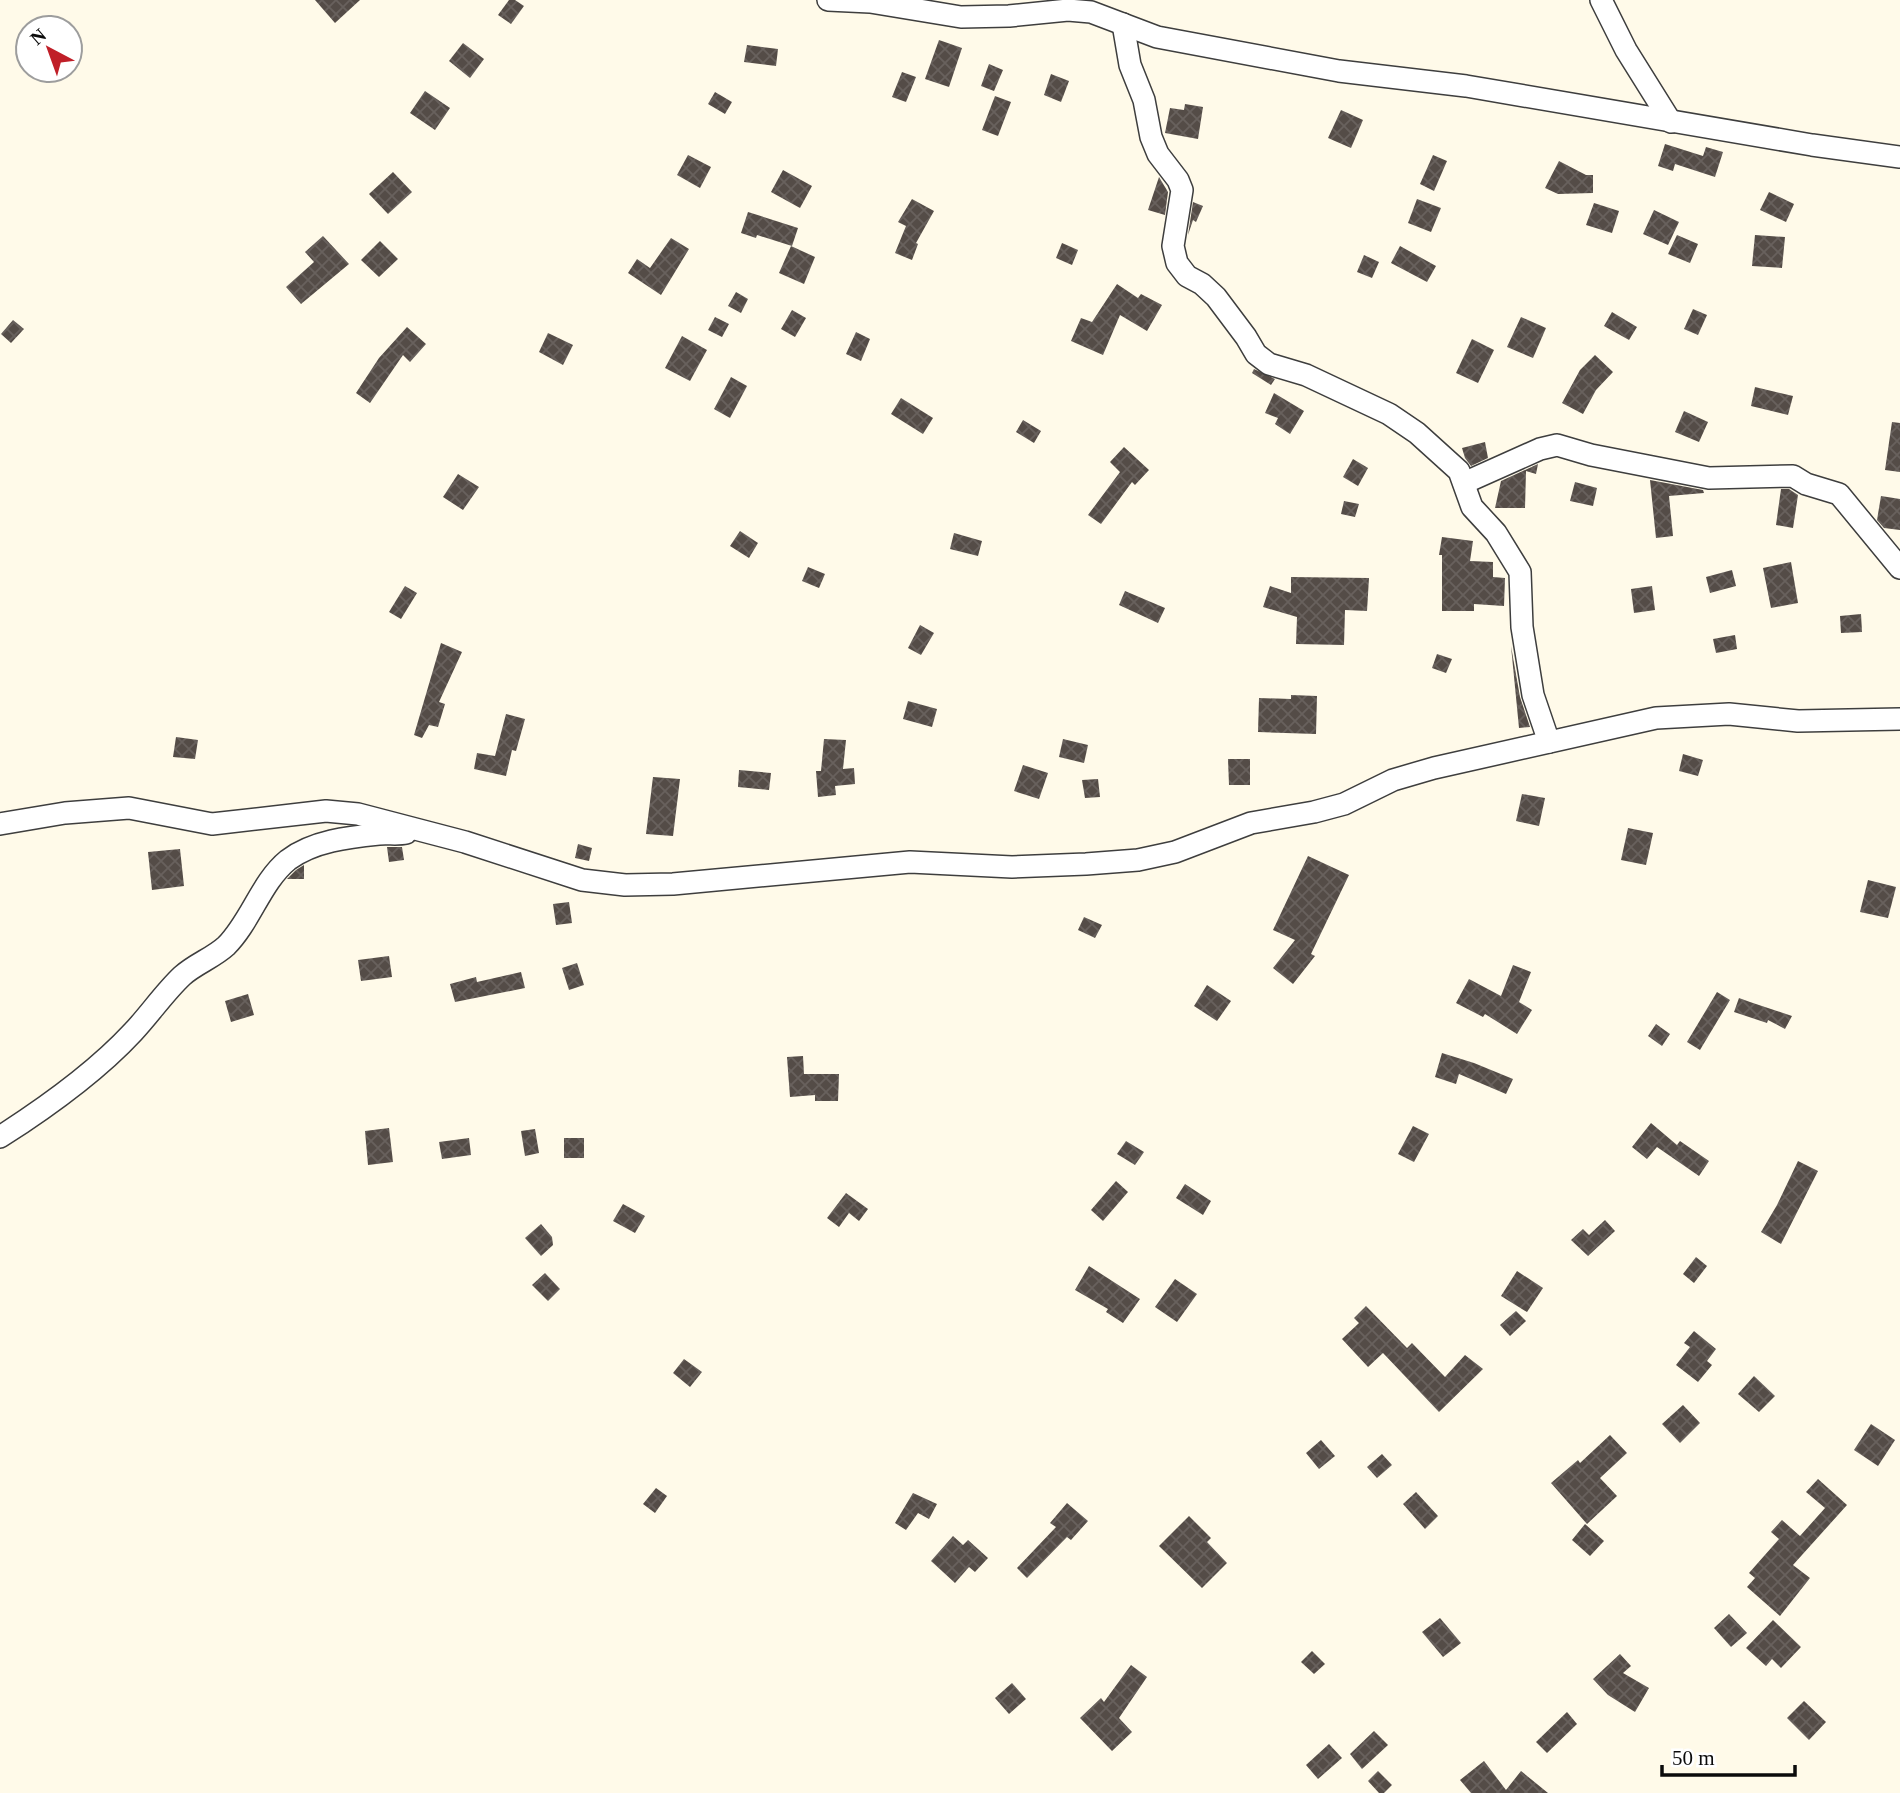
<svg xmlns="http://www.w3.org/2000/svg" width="1900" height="1793" viewBox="0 0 1900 1793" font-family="Georgia,serif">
  <defs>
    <pattern id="building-cross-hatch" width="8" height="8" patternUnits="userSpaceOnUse" patternTransform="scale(1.75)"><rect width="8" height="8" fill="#544c47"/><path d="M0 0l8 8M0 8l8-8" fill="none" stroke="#68615d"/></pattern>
  </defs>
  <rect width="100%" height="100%" fill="#fffae9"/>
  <g fill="url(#building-cross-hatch)">
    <path d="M315,0H360L335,23Z"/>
    <path d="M509,0H515L524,6L511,24L498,15Z"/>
    <path d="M939,40L962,48L949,87L925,79Z"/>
    <path d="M463,43L484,59L470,78L449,61Z"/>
    <path d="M747,45L778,49L776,66L744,62Z"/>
    <path d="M989,64L1003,70L994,91L981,86Z"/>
    <path d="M902,72L916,77L906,102L892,97Z"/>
    <path d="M1051,74L1069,81L1061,102L1044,95Z"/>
    <path d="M425,91L450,108L435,130L410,113Z"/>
    <path d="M715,92L732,102L725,114L708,104Z"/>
    <path d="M995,96L1011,102L998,136L982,130Z"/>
    <path d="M1185,104L1203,107L1198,139L1165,133L1170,108L1184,110Z"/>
    <path d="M1341,110L1363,120L1351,148L1328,138Z"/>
    <path d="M1665,144L1703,156L1706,147L1723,152L1715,177L1675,164L1673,171L1658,166Z"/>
    <path d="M688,155L711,167L700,188L677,175Z"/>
    <path d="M1433,155L1447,161L1434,191L1420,184Z"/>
    <path d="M1559,161L1586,175H1593V193L1558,194L1545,188Z"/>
    <path d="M783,170L812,186L800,208L771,192Z"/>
    <path d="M393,172L412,192L388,214L369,194Z"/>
    <path d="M1159,177L1168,192L1165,215L1148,210Z"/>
    <path d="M1769,192L1794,204L1786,222L1760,210Z"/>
    <path d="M912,199L934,211L916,243L918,244L912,260L895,253L906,226L898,222Z"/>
    <path d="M1417,199L1441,208L1431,232L1408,223Z"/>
    <path d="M1193,202L1203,206L1196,222L1193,220L1188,235Z"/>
    <path d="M1594,203L1619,211L1612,233L1586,225Z"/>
    <path d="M1654,210L1679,222L1668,245L1643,234Z"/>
    <path d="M748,212L798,228L792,246L757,235L756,238L741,233Z"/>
    <path d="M1677,235L1698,244L1690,263L1668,254Z"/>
    <path d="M1755,235L1785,237L1782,268L1752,266Z"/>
    <path d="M323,236L349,264L301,304L286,287L314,262L305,252Z"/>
    <path d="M671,238L689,249L661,295L628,273L637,259L650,268Z"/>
    <path d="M380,241L398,259L379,277L361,260Z"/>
    <path d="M1062,243L1078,250L1072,265L1056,258Z"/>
    <path d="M791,246L815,257L804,284L779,273Z"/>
    <path d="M1400,246L1436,266L1427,282L1391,263Z"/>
    <path d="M1364,255L1379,262L1372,278L1357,272Z"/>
    <path d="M1117,284L1138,298L1141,294L1162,305L1147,331L1120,315L1103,355L1071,341L1081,318L1092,322Z"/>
    <path d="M736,292L748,299L741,313L728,306Z"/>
    <path d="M1693,309L1707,315L1698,335L1684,329Z"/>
    <path d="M792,310L806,318L795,337L781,329Z"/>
    <path d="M1612,312L1637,327L1629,340L1604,326Z"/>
    <path d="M715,317L729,324L722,337L708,330Z"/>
    <path d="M1521,317L1546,328L1533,358L1507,347Z"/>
    <path d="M13,320L24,329L11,343L1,334Z"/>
    <path d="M407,327L426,344L410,362L403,355L370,403L356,393L379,358Z"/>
    <path d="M856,332L870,339L861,361L846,354Z"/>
    <path d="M548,333L573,345L563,365L539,352Z"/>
    <path d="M682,336L707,350L690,381L665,368Z"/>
    <path d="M1472,339L1494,350L1478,383L1456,373Z"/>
    <path d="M1595,355L1613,372L1596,390L1583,414L1562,403L1580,370Z"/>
    <path d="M1254,369L1275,379L1271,385L1252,373Z"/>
    <path d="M731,377L747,386L730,418L714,409Z"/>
    <path d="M1755,387L1793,396L1788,415L1751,406Z"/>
    <path d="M1274,393L1304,411L1290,434L1275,424L1278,418L1265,413Z"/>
    <path d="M901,398L933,418L923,434L891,414Z"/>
    <path d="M1684,411L1708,422L1699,442L1675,432Z"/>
    <path d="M1023,420L1041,431L1034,443L1016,432Z"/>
    <path d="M1892,422L1900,423V472L1885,470Z"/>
    <path d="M1485,442L1488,458L1471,466L1465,458L1462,448Z"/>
    <path d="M1124,447L1149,470L1135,485L1132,482L1101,524L1088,515L1120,472L1110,462Z"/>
    <path d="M1353,459L1368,468L1358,486L1343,477Z"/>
    <path d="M1538,464L1536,474L1526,471L1525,508H1495L1501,481Z"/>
    <path d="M458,474L479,487L463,510L443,497Z"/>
    <path d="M1650,480L1703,490L1704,493L1669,496L1673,536L1656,538Z"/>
    <path d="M1575,482L1597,488L1593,506L1570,501Z"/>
    <path d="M1781,489H1789L1798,495L1793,528L1776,525Z"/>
    <path d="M1881,496L1900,499V530L1884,528L1877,520Z"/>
    <path d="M1344,501L1359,504L1355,517L1341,514Z"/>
    <path d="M740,531L758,543L749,558L730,546Z"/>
    <path d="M954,533L982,541L978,556L950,549Z"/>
    <path d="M1442,537L1473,541L1470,561L1493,562V577L1505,578L1504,606L1474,604V611H1442V555H1439Z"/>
    <path d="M1791,562L1798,603L1771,608L1763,568Z"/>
    <path d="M808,567L825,574L819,588L802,581Z"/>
    <path d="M1732,570L1736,586L1710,593L1706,577Z"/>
    <path d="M1291,577L1369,578L1367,611L1345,610L1344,645L1296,644L1297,617L1263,607L1270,586L1291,593Z"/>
    <path d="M405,586L417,593L401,619L389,612Z"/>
    <path d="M1652,586L1655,610L1634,613L1631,589Z"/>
    <path d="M1125,591L1165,608L1158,623L1119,605Z"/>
    <path d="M1861,614L1862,632L1841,633L1840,616Z"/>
    <path d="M920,625L934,633L921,655L908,648Z"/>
    <path d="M1735,635L1737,649L1716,653L1713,639Z"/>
    <path d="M441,643L462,652L439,702L445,704L438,727L429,725L422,738L414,735Z"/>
    <path d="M1511,646L1520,697L1530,727L1519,728Z"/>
    <path d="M1437,654L1452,659L1446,673L1432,668Z"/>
    <path d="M1291,695L1317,696L1316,734L1258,732L1259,698L1291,699Z"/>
    <path d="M908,701L937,709L932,727L903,719Z"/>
    <path d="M506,714L525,719L516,751L512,750L506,776L474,769L477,753L495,756Z"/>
    <path d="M176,737L198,740L195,759L173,757Z"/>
    <path d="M824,739L846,740L843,769L854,768L855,784L835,786L836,795L818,797L816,771H821Z"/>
    <path d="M1063,739L1088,745L1084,763L1059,757Z"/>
    <path d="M1683,754L1703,760L1698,776L1679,771Z"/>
    <path d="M1228,759H1250V785H1229Z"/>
    <path d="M1023,765L1048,773L1039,799L1014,791Z"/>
    <path d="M739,770L771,773L769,790L738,787Z"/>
    <path d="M653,777L680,779L673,836L646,834Z"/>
    <path d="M1098,779L1100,797L1085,798L1082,780Z"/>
    <path d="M1522,794L1545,798L1539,826L1516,821Z"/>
    <path d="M1628,828L1653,833L1646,865L1621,860Z"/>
    <path d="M578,844L592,848L589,861L575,858Z"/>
    <path d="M387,847H402L404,860L389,862Z"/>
    <path d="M180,849L184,886L152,890L148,852Z"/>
    <path d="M1308,856L1349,875L1311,954L1315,956L1293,984L1273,968L1295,940L1273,930Z"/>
    <path d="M304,865V879H287L296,870Z"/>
    <path d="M1868,880L1896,887L1888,918L1860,912Z"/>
    <path d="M569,902L572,923L556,925L553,904Z"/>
    <path d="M1084,917L1102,925L1095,938L1078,930Z"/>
    <path d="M389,956L392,977L361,981L358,960Z"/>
    <path d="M577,963L584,985L569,990L562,968Z"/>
    <path d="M1513,965L1531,972L1519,1002L1532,1010L1517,1034L1485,1014L1483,1017L1456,1003L1469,979L1501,996Z"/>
    <path d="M521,972L525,988L455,1002L450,984L476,977L477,982Z"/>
    <path d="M1207,985L1231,1001L1217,1021L1194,1006Z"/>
    <path d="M1717,992L1730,1000L1700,1050L1687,1042Z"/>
    <path d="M248,994L254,1015L231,1022L225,1001Z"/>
    <path d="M1739,998L1750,1002L1792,1016L1785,1029L1768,1020L1767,1023L1734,1012Z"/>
    <path d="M1656,1024L1670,1034L1662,1046L1648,1036Z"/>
    <path d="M1442,1053L1474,1063L1513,1079L1506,1094L1459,1074L1456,1084L1435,1077Z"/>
    <path d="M803,1056L804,1074H839L838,1101H815V1095L790,1097L787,1057Z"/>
    <path d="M1651,1123L1677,1145L1680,1141L1709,1161L1699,1176L1657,1147L1647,1159L1632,1147Z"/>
    <path d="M1413,1126L1429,1134L1414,1162L1398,1154Z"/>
    <path d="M389,1128L393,1162L368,1165L365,1131Z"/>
    <path d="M535,1129L539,1153L525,1156L521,1131Z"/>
    <path d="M469,1138L471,1155L442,1159L439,1142Z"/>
    <rect x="564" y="1138" width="20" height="20"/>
    <path d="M1126,1141L1144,1152L1135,1165L1117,1154Z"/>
    <path d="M1798,1161L1818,1171L1781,1244L1761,1232L1777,1205Z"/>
    <path d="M1116,1181L1128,1192L1103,1221L1091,1210Z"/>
    <path d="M1185,1184L1211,1201L1203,1215L1176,1198Z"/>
    <path d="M846,1193L868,1209L859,1221L849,1213L839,1227L827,1218Z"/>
    <path d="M623,1204L645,1216L635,1233L613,1221Z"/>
    <path d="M1605,1220L1615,1231L1588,1256L1571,1240L1583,1229L1589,1235Z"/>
    <path d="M541,1224L552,1237L553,1245L541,1256L525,1238Z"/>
    <path d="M1696,1257L1707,1266L1694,1283L1683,1274Z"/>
    <path d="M1089,1266L1140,1299L1123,1323L1106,1312L1108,1309L1075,1290Z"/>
    <path d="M1517,1271L1543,1288L1527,1312L1501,1296Z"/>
    <path d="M545,1273L560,1289L548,1301L532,1285Z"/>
    <path d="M1175,1279L1197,1294L1177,1322L1155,1307Z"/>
    <path d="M1366,1306L1407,1348L1412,1343L1445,1377L1465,1355L1483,1369L1439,1412L1383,1353L1368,1367L1342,1339L1359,1323L1354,1318Z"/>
    <path d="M1516,1311L1526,1321L1510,1336L1500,1325Z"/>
    <path d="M1694,1331L1716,1349L1707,1361L1712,1365L1698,1382L1676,1365L1690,1347L1684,1343Z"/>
    <path d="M684,1359L702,1372L690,1387L673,1373Z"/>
    <path d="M1754,1376L1775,1396L1759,1412L1738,1394Z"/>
    <path d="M1683,1405L1700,1423L1680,1443L1662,1424Z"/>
    <path d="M1871,1424L1895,1440L1878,1466L1854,1450Z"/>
    <path d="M1610,1435L1627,1453L1600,1478L1617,1496L1587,1524L1551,1483L1578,1460L1580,1463Z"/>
    <path d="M1321,1440L1335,1456L1319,1469L1306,1453Z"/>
    <path d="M1382,1454L1392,1465L1377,1478L1367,1467Z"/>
    <path d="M1818,1479L1847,1505L1793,1565L1810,1578L1780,1616L1747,1587L1755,1578L1749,1573L1779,1539L1771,1532L1782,1520L1800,1536L1825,1508L1806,1492Z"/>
    <path d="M656,1488L667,1496L655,1513L643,1504Z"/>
    <path d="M1416,1492L1438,1516L1425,1529L1403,1504Z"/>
    <path d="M913,1493L937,1504L929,1519L918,1513L906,1530L895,1523Z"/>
    <path d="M1067,1503L1088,1521L1071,1540L1067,1537L1027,1578L1017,1568L1056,1527L1050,1523Z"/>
    <path d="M1189,1516L1211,1538L1207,1542L1227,1563L1202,1588L1159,1546Z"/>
    <path d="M1585,1524L1604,1541L1590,1556L1572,1540Z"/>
    <path d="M953,1536L963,1545L968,1540L988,1558L975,1572L969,1567L955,1583L931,1561Z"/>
    <path d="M1729,1614L1747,1633L1731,1647L1714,1628Z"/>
    <path d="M1440,1618L1461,1643L1443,1657L1422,1632Z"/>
    <path d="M1773,1620L1801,1647L1781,1668L1772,1659L1766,1666L1746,1648Z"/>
    <path d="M1312,1651L1325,1664L1314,1674L1301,1662Z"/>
    <path d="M1620,1654L1631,1666L1623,1673L1649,1688L1635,1712L1608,1695L1593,1679Z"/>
    <path d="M1131,1665L1147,1677L1119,1718L1132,1732L1112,1751L1080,1718L1101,1698L1104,1702Z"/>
    <path d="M1012,1683L1026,1699L1009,1714L995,1698Z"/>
    <path d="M1804,1701L1826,1722L1809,1740L1787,1718Z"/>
    <path d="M1567,1712L1577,1724L1547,1753L1536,1742Z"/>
    <path d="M1374,1731L1388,1745L1362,1769L1350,1754Z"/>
    <path d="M1329,1744L1342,1758L1318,1779L1306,1765Z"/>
    <path d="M1484,1761L1506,1790L1521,1771L1548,1793H1471L1460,1780Z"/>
    <path d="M1378,1771L1392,1785L1384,1793H1379L1368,1781Z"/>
  </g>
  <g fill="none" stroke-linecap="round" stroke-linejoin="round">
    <defs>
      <g id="minor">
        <path d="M828,0L870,2L961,17L1009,16L1068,10L1091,12L1157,37L1339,71L1466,86L1812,145L1900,157"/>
        <path d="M1601,0L1626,50L1671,122"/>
        <path d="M1123,24L1130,65L1144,100L1151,137L1158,154L1178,180L1182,190L1173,246L1177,263L1187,276L1202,284L1216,297L1246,337L1256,354L1269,364L1306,375L1389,414L1417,433L1459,471L1472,507L1496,533L1520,572L1522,627L1533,695L1549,742"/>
        <path d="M1464,483L1540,449L1557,445L1591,455L1709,478L1793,476L1806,484L1839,494L1900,568"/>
        <path d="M0,824L65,813L129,808L212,824L326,811L358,814L465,842L582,880L625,885L673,884L910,862L1012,867L1086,864L1138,860L1175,852L1251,823L1314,812L1344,804L1393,780L1434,768L1656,718L1729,714L1798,721L1900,719"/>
        <path d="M0,1137C47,1107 95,1073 133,1032C150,1014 164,993 182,976C195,964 213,958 226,946C251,921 261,882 288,860C313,841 349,837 379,834C388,833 397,835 406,833"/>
      </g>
    </defs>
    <use href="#minor" stroke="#3e3e3e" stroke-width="24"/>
    <use href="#minor" stroke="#fff" stroke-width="21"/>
  </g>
  <g transform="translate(49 49) rotate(319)"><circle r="33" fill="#ffffff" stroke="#9d9d9d" stroke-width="2"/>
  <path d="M0-5L12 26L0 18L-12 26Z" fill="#c01f28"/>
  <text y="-10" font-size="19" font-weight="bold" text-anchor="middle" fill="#0b0b0b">N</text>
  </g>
  <path d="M1662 1765v10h133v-10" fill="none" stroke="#0b0b0b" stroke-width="3.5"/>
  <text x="1672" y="1765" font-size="21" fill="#0b0b0b" stroke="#ffffff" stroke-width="5" paint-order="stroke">50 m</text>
</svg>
